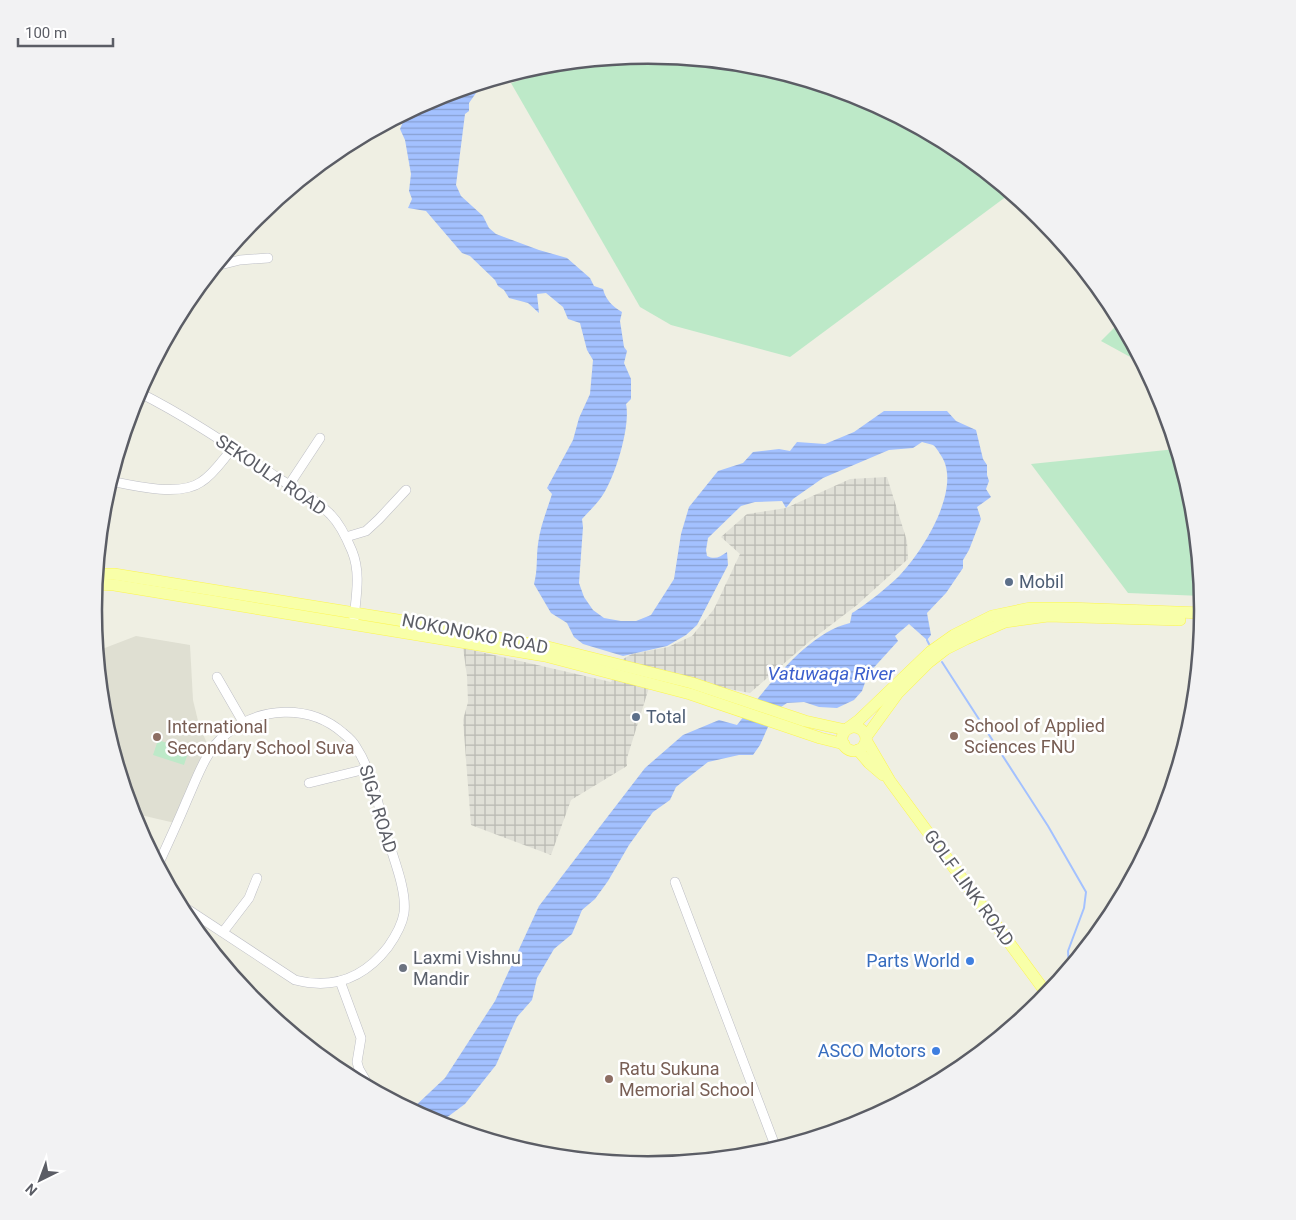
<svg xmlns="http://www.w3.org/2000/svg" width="1296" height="1220" viewBox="0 0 1296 1220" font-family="Roboto,sans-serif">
  <defs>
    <pattern id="industrial-grid" width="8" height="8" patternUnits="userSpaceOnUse" patternTransform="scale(1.25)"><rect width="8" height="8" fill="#e0e0d7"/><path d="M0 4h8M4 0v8" fill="none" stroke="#b9b9b2"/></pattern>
    <pattern id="water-rules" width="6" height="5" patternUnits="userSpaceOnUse" patternTransform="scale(1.25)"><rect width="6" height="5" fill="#a3c1ff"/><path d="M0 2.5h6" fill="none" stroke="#88a0d2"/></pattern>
  </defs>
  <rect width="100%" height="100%" fill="#efefe3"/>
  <path fill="url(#industrial-grid)" d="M887,477L907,541L908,559L857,605L810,641L750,693L653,675L627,758V766L571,800L551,855L471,825L463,720L468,702L467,676L463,648L611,682L623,659L632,654L668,647L692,636L714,609L740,554L721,537L747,514L786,508L850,479Z"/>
  <path fill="#dfdfd2" d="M136,636L190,645L193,700L199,725L209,748L175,823L132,813L104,718L97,651Z"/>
  <g fill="#bde9c8">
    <path d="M648,55L757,66L861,97L957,149L1011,193L790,357L671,325L640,307L511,83L585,61Z"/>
    <path d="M1120,322L1143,364L1101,341Z"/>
    <path d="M1176,449L1192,502L1202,596L1128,593L1031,464Z"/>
    <path d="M158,740L189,750L184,765L153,755Z"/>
  </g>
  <path fill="url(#water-rules)" d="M483,83L469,103V111L465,114L456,185L461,196L483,216L489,228L496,234L539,250L567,258L590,278L594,286L603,289C606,300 612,306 622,312L620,321L624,347L627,351L624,363L631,379V399L626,404C631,427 614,481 600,499C595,506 588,512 582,519L583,527L579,583L584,597L593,610L604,618L621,621H636L651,615L674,579L681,534L689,507L718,471L743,463L753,452L779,449L790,451L797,442L825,444L854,432L884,411H947L956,421L976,430L983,459L987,465V475L989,481L986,489L991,497L977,507L981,519L969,550L963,560V568L946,593L927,613L931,635L927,640L909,624L895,636L898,641L868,674L862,691L854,700L837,708L819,707L804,702L787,703L775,711L760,745L753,755H739L708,762L676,787L670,800L653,812L629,845L608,881L595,899L582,910L572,934L554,949L537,978L532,1000L517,1017L496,1065L465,1104L438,1124L411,1110L445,1078L495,1001L539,906L645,768L683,735L719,720L737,725C764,691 806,633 850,623L852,613C866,605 889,586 900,575C923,551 964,486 940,454C938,451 936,447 933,445C930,444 925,443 922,442L913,448L889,450L823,478L793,499L786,508L782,501L755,502L741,506L708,538L706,550L707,556C715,560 720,557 727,552L728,565L697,625L686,635L667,646L623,656L583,644L574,637L567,623L551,613L534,584C538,569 536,559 538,544C540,527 547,510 552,494L547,488L573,440L579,418L590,394L593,360L587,350L580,323L568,319L563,307L546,293L537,294L539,313L528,303L509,298L504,290L498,286L495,280L470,256L462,253L426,211L408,208L412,199L409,191L411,174L405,140L400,129L403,122L401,116L436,97Z"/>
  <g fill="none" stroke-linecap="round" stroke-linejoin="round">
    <g stroke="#a3c1ff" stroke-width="2">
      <path d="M927,640L929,644"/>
      <path d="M942,662L1048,826L1086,892L1084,908L1068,951L1069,968"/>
    </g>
    <defs>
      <g id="minor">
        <path d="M216,266L240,260L268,258"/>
        <path d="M138,392C186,416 230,446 275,476C293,488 316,499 331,515C340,524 347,539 352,551C361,573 356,596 354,619"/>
        <path d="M110,481C134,486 180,497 201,482C214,474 223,459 233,448"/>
        <path d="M289,485L320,438"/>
        <path d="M346,537L366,531L379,519L406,490"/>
        <path d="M217,677L243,722"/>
        <path d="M309,783L366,769"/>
        <path d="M158,865C168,843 178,822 187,800C197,778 206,750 225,735C259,706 310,704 343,733C348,737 353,741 356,747C373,773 378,806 387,836C393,858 407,890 404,913C402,926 395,937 388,947C364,978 334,990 295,980L178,903"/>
        <path d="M675,882L776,1148"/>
        <path d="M223,932L249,898L257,878"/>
        <path d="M340,981L361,1038L357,1062L359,1069L370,1088"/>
      </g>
      <g id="major">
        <path d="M97,574H114L404,621L548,647L692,683L805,721L846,730"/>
        <path d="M96,584L114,585L545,656L690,694L820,738L844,744"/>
        <circle cx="854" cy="739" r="12"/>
        <path d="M848,728L859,720L930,652L954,635L992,616L1030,608H1068L1203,613"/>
        <path d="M866,737L898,693L928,663L946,649L966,639L1005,622L1048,616L1180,620"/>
        <path d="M866,740L890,781L1047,994"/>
        <path d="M858,750L869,763L883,775"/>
      </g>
    </defs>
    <use href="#minor" stroke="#bdbec5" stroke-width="10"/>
    <use href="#major" stroke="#fdf64e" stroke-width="12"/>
    <use href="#minor" stroke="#fff" stroke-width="9"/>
    <use href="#major" stroke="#f8ffa8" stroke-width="11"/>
  </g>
  <g fill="#5c6f8a" stroke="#fff" stroke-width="2">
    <circle cx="1009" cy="582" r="5"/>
    <circle cx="636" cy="717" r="5"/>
  </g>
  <g fill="#8d6e63" stroke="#fff" stroke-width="2">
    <circle cx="954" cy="736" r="5"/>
    <circle cx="157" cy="737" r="5"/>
    <circle cx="609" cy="1079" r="5"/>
  </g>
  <g fill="#3f7fe0" stroke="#fff" stroke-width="2">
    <circle cx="970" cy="961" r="5"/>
    <circle cx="936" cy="1051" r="5"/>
  </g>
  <circle fill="#6b7280" stroke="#fff" stroke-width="2" cx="403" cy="968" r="5"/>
  <g text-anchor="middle" stroke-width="5" stroke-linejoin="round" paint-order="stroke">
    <g font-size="18" fill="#5b5d65" stroke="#fff">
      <text transform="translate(271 475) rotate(34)" y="6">SEKOULA ROAD</text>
      <text transform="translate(475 634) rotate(11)" y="6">NOKONOKO ROAD</text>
      <text transform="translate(378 809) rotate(73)" y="6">SIGA ROAD</text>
      <text transform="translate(969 888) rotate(54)" y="6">GOLF LINK ROAD</text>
    </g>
    <g font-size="18" fill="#4e5e75" stroke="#fff" text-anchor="start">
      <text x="1019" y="588">Mobil</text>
      <text x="646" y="723">Total</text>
    </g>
    <g font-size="18" fill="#785e54" stroke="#fff" text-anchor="start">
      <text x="964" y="732">School of Applied<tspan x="964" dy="21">Sciences FNU</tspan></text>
      <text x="167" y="733">International<tspan x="167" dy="21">Secondary School Suva</tspan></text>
      <text x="619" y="1075">Ratu Sukuna<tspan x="619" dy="21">Memorial School</tspan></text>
    </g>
    <g font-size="18" fill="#5b616d" stroke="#fff" text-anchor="start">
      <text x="413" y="964">Laxmi Vishnu<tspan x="413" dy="21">Mandir</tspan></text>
    </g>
    <g font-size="18" fill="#366cbe" stroke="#fff" text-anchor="end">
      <text x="960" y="967">Parts World</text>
      <text x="926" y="1057">ASCO Motors</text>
    </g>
    <g font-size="19" font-style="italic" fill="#3b5fcd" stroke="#fff">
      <text x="831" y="680">Vatuwaqa River</text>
    </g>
  </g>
  <path d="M0 0H1296V1220H0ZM102 610a546 546 0 1 1 1092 0a546 546 0 1 1-1092 0Z" fill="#f2f2f3" fill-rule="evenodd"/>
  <path fill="none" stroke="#5b5d65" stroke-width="2.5" d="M102 610a546 546 0 1 1 1092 0a546 546 0 1 1-1092 0Z"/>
  <g transform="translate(40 1180) rotate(222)" stroke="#ffffff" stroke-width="4" paint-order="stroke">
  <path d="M0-4L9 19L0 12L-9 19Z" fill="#5b5d65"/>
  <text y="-8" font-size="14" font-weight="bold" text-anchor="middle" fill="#5b5d65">N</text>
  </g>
  <path d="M18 38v8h95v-8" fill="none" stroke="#5b5d65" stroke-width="2.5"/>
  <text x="25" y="38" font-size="15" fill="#5b5d65" stroke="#ffffff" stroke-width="4" paint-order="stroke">100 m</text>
</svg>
